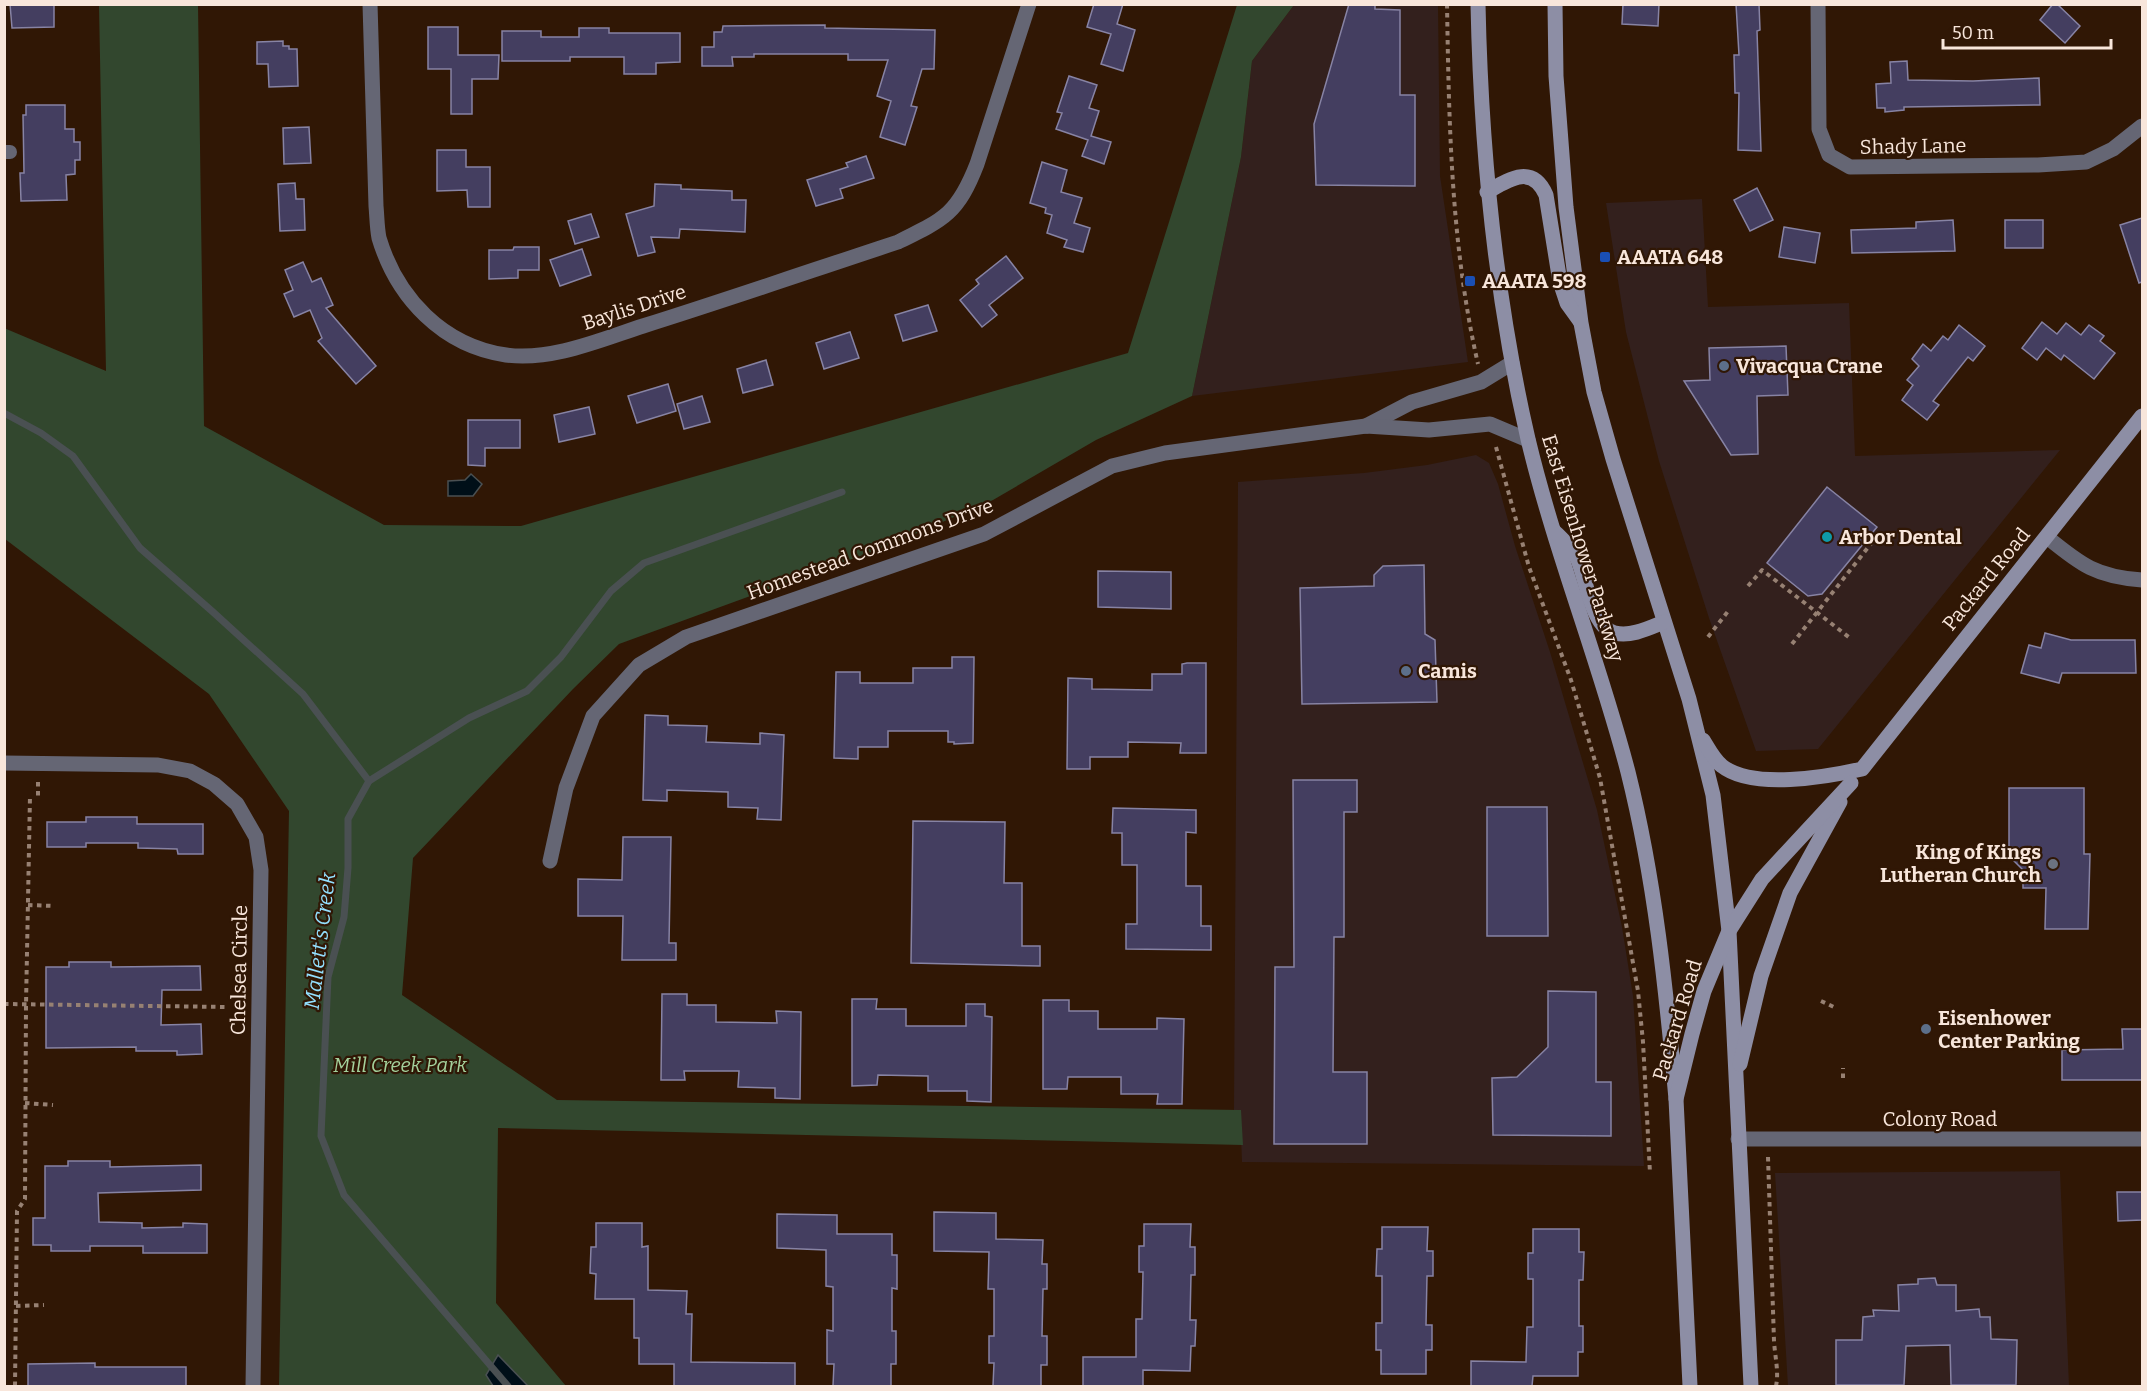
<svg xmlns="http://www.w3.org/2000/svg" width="2147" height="1391" viewBox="0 0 2147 1391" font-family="Bitter,serif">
  <rect width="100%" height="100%" fill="#301705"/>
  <g fill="#33201d">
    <path d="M1294,5H1438L1440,176L1468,362L1192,396L1241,157L1252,61Z"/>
    <path d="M1702,199L1708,307L1849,303L1855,456L2060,450L1818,749L1756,751L1709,618L1659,461L1626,332L1606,203Z"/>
    <path d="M1476,455L1489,463L1498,484L1515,546L1550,652L1597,810L1622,927L1633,996L1644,1166L1242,1162L1240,1110H1234L1238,482L1364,473L1427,465Z"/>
    <path d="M2060,1171L2069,1386H1788L1775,1173Z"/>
  </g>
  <path fill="#32472e" d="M99,5H198L204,426L384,525L521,526L1128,353L1237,5H1294L1252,61L1241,157L1192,396L1096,440L993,500L885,547L619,644L573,689L413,858L402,995L557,1100L1241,1110L1243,1145L498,1128L496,1303L566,1386H528L498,1356L486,1375L493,1386H279L289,811L209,694L5,539L4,328L106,371Z"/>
  <g fill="#000f18" stroke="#4a5052" stroke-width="1.5">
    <path d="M471,474L482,484L473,496H448V481L465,480Z"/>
    <path d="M498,1355L528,1386H493L486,1375Z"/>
  </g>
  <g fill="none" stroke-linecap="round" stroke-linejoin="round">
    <g stroke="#4a5052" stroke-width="7">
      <path d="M4,413L41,433L73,456L140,548L213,612L303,694L369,781"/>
      <path d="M508,1386L344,1195L321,1136L328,977L344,917L348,868V819L369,781L469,718L527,691L561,657L611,591L644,563L842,492"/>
    </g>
  </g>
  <g fill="#443e60" stroke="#8783a4" stroke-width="1.5">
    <path d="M10,4H54V27L12,28Z"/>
    <path d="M1094,4H1123L1117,24L1135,30L1123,71L1101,64L1111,34L1087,27Z"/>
    <path d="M1349,4H1375V9L1400,10V95H1415V186L1316,185L1314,124Z"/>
    <path d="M1623,4H1659L1658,26L1622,24Z"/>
    <path d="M1736,4H1759L1760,30L1757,31L1761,151L1738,150L1739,93H1735L1734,55H1739Z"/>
    <path d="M2053,4H2057L2080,26L2065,43L2040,20Z"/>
    <path d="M825,25V28L935,30L934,69H922L911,106L917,107L905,145L880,137L891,101L877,96L888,60H848V54H754V57H732L733,66H702V47H714V32H722L723,26Z"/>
    <path d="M428,27H458V55H499L498,79H472V114H451V69H428Z"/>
    <path d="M579,28H609V33H680V62L656,63V74H624V57H570V61H502V31H541V37H579Z"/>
    <path d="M283,41V46H289V49H297L298,86L269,87L268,64H257V42Z"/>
    <path d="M1907,61L1908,80L1973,81L2039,78L2040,105L1904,107V110L1885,112V108H1877L1876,84L1891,83L1890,62Z"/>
    <path d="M1069,76L1097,85L1089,108L1099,111L1091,136L1111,142L1104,164L1082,156L1088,140L1056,129L1062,113L1057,112Z"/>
    <path d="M26,105H65V129H74V142H80V160H75V174L66,175L67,200L21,201L20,173H24L23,115H26Z"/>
    <path d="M309,127L311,163L284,164L283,128Z"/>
    <path d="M437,150H466V167H490V207H468L467,190L437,191Z"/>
    <path d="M866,156L874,178L840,189L843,198L816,206L807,180L848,167L846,163Z"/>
    <path d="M1042,162L1067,170L1061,192L1082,198L1074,223L1090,228L1083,252L1064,247L1067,240L1047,233L1052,215L1045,213L1046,208L1030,203Z"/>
    <path d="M295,183L296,199H304L305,230L280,231L278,184Z"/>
    <path d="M655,184L681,185V189L732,191V200H746L745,232L680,229L679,238L651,237L655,252L638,256L626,214L654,206Z"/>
    <path d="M1757,188L1773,220L1750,231L1734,200Z"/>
    <path d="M591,214L599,237L575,244L568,221Z"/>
    <path d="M2142,218V282L2139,283L2120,225Z"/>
    <path d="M1953,220L1955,251L1852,253L1851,230L1916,228V222Z"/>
    <rect x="2005" y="220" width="38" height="28"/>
    <path d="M1784,227L1820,233L1815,263L1779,257Z"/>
    <path d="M514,247H539V270H518V278L489,279V250H513Z"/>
    <path d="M582,249L591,275L560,286L550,260Z"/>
    <path d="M1006,256L1023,278L989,305L997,315L982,327L960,300L979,284L976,280Z"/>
    <path d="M303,262L312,282L321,278L333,305L326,308L376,366L356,384L318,341L322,338L310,310L294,317L284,294L293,290L285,270Z"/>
    <path d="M928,305L937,331L903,341L895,315Z"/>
    <path d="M2042,322L2057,334L2066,323L2081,335L2089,325L2104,336L2100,341L2115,353L2094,379L2064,355L2061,360L2046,348L2037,360L2022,348Z"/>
    <path d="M1959,325L1985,346L1973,361L1968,357L1933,401L1939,405L1927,420L1902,400L1913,385L1907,380L1919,366L1912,359L1923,344L1931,351L1943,336L1948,340Z"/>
    <path d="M850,332L859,358L824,369L816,343Z"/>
    <path d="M1786,346L1788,395L1757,396L1758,454L1731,455L1684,381L1710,380L1709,348Z"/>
    <path d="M766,360L773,385L743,393L737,369Z"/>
    <path d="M668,384L676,411L637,423L628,396Z"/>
    <path d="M702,396L710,422L684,429L677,404Z"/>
    <path d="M589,407L595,434L559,442L554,415Z"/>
    <path d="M468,420H520V448H485V466L468,465Z"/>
    <path d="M1827,487L1877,527L1822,594L1808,596L1767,563Z"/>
    <path d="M1424,565L1425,634L1435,640L1437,702L1302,704L1300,588L1374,586V575L1383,566Z"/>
    <path d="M1098,571L1171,572V609L1098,607Z"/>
    <path d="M2045,633L2071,640H2135L2136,673H2062L2059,683L2021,673L2029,645L2041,648Z"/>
    <path d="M952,657H974L973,743L954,744V742H948V731H888V747H858V759L834,758L836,672H860V683H913V668H952Z"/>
    <path d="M1187,663H1206V753H1180L1181,743L1128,742V757H1090V769H1067L1068,678L1092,679V689L1152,690V674H1182V664Z"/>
    <path d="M645,715L668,716V725L707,726L706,742L760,744V733L784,735L781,820L757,819L758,808L728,807V792L667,790V801L643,800Z"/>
    <path d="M1293,780H1357V812H1344V937H1334L1333,1072H1367V1144H1274L1275,967H1294Z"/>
    <path d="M2009,788H2084V854H2090L2088,929H2045L2046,888H2023V870L2009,856Z"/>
    <path d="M1487,807H1547L1548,936H1487Z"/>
    <path d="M1113,808L1196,810V833L1186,832V886H1201V926H1211V950L1126,949V924H1137V865H1122V833H1112Z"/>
    <path d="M86,817H137V824H203V854H178L177,849L138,848V843H86V847H47V822H86Z"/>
    <path d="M913,821L1005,822L1004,883H1022V946H1040V966L911,963Z"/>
    <path d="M623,837H671L669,943H676V960H622L623,916H578V879L622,880Z"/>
    <path d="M69,962H111V967L200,966L201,990H162L161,1025L201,1024L202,1054L177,1055V1051H136V1047L46,1048V967H69Z"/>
    <path d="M1548,991L1596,992V1082H1611V1136L1493,1135L1492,1078L1517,1077L1548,1047Z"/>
    <path d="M662,994H687V1005H716V1022L777,1023L776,1011L801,1012L800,1099L775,1098V1088L738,1087L739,1071H684L685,1080H661Z"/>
    <path d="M852,999H877L876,1009H906V1026H966V1004H985V1016L992,1017L991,1102L967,1101V1091H928V1076L878,1075L877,1085L852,1086Z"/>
    <path d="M1043,1000H1069V1011H1098V1029H1157V1018L1184,1019L1182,1104H1157L1158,1094H1121V1077H1068L1067,1089H1043Z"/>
    <path d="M2122,1029H2142V1080H2062V1050L2123,1049Z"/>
    <path d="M68,1161H110V1167L201,1165V1190L98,1193L99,1222L142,1223V1228L183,1227V1223L207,1224V1253H143V1246H90V1251H51V1245H33V1218H45V1166H68Z"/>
    <path d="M2117,1192H2142V1220L2118,1221Z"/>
    <path d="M934,1212L996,1213V1239L1043,1240L1042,1264H1047V1289H1043L1042,1336H1047V1365H1041V1386H993L994,1363H989V1336H994V1289H988L989,1252L934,1251Z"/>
    <path d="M777,1214L837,1215V1234H892V1255H897V1289L892,1288V1331H896V1364H891V1386H833L834,1364H827V1330L833,1331V1287L826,1286V1250L777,1248Z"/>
    <path d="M596,1223H642V1247L648,1246V1290L687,1291L686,1314H692L691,1362L795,1363V1386H674V1364H639V1338H634V1299H595L596,1274L590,1273L591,1247H596Z"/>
    <path d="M1144,1224H1191L1190,1247H1195V1275H1191L1190,1320H1196L1195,1346H1191L1190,1371L1143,1370V1386H1083V1357H1136V1319H1142L1143,1272H1139V1246H1144Z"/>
    <path d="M1382,1227H1428L1427,1251H1433V1276H1427L1426,1325H1432V1350H1426V1374H1381V1350H1376V1323H1382V1276H1376L1377,1249H1382Z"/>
    <path d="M1533,1229H1579V1252H1584L1583,1280H1579V1326H1583V1352H1578V1376H1533L1532,1386H1471V1361L1526,1362L1527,1327H1533V1279H1528V1253H1533Z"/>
    <path d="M1935,1278L1937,1285H1956V1311L1979,1309L1980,1317H1990L1991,1339L2017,1340L2016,1385H1951L1950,1345L1906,1346L1904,1385H1836V1340H1862L1863,1317L1874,1316L1873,1310L1899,1311L1898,1285L1918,1284V1279Z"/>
    <path d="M95,1363V1367H186V1386H28V1364Z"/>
  </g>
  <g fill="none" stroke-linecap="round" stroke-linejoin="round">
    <g stroke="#978173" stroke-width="4" stroke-dasharray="4.5 4.5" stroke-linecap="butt">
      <path d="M1447,4C1449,125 1451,246 1478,364"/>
      <path d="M1496,447L1529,567L1571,680L1600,778L1638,991L1643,1042L1650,1173"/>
      <path d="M1748,586L1762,570L1850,638"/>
      <path d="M1708,637L1729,610"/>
      <path d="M1792,644L1881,531"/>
      <path d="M38,782V796"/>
      <path d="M28,905L54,906"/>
      <path d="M1821,1001L1836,1008"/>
      <path d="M4,1004L226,1007"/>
      <path d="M1843,1078V1068"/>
      <path d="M25,1103L53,1105"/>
      <path d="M1768,1157L1774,1341C1775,1357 1779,1372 1776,1386"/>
      <path d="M16,1306L44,1305"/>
      <path d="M15,1386L17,1211L25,1199L26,1005L30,796"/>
    </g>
    <path stroke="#656674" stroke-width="14" d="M4,152H10"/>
    <g stroke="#656674" stroke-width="15">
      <path d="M370,4L376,206C377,217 377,228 379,238C397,298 443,346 506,355C552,361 600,340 643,326C729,299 813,270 898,242C945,219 958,213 977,164L1029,4"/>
      <path d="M1818,4L1819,129L1829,155L1850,167L2038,165L2086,162L2113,149L2142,126"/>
      <path d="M1366,426L1412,402L1481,382L1512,363"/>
      <path d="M2047,537C2081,565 2097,577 2142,580"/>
      <path d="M4,763L158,765L190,771L214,784L237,804L256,837L261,870L253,1386"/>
      <path d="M550,861L566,788L593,716L639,665L686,637L984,534L1112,466L1165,453L1366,426L1429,430L1490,424L1528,440"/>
      <path d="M1738,1139H2142"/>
    </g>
    <g stroke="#8d8ea5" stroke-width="15">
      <path d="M1478,4C1481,151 1495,296 1528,439C1555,552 1599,660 1628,772C1655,880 1666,989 1676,1099"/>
      <path d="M1555,4L1556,76L1566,207L1581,323L1594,392L1613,459L1689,699L1713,795L1729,931L1751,1386"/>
      <path d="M1487,192C1508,180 1532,163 1546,195L1560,282L1567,303L1580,321"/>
      <path d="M1554,531C1563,540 1573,549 1578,560C1586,579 1592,628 1615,633C1631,637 1649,628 1664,622"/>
      <path d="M1703,740C1708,748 1714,760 1722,766C1752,790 1827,777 1862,769L2142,416"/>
      <path d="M1740,1064L1761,976L1790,893L1840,802"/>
      <path d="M1690,1386L1676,1099L1692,1034L1704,991L1729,931L1762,879L1851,783"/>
    </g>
  </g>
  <g fill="#1a4fb4" stroke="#301705" stroke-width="2">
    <rect x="1599" y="251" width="12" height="12" rx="3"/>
    <rect x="1464" y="275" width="12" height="12" rx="3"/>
  </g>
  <g fill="#5c6f8a" stroke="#301705" stroke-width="2">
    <circle cx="1724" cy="366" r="6"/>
    <circle cx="1406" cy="671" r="6"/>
    <circle cx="1926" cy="1029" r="6"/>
  </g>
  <circle fill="#0f9aa8" stroke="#301705" stroke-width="2" cx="1827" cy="537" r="6"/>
  <circle fill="#6b7280" stroke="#301705" stroke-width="2" cx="2053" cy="864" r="6"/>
  <g text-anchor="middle" stroke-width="4.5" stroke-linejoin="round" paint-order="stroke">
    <g font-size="20" fill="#f8e6db" stroke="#301705">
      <text transform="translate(1913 146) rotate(-1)" y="7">Shady Lane</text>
      <text transform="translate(634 307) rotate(-18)" y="7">Baylis Drive</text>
      <text transform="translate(1583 548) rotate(73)" y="7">East Eisenhower Parkway</text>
      <text transform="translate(870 549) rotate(-20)" y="7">Homestead Commons Drive</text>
      <text transform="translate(1986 579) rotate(-51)" y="7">Packard Road</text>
      <text transform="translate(239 970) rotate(-89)" y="7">Chelsea Circle</text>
      <text transform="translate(1677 1020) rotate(-73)" y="7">Packard Road</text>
      <text x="1940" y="1126">Colony Road</text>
    </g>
    <g font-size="20" font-weight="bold" fill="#f8e6db" stroke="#301705" text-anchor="start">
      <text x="1617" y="264">AAATA 648</text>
      <text x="1482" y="288">AAATA 598</text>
      <text x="1736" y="373">Vivacqua Crane</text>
      <text x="1839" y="544">Arbor Dental</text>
      <text x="1418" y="678">Camis</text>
      <text x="2041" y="859" text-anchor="end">King of Kings<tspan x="2041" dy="23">Lutheran Church</tspan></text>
      <text x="1938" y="1025">Eisenhower<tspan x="1938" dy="23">Center Parking</tspan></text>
    </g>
    <g font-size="20" font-style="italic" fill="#a4d19c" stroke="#301705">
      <text x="400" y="1072">Mill Creek Park</text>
    </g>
    <g font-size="21" font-style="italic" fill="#93dffe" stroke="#301705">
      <text transform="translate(320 941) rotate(-83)" y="7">Mallett's Creek</text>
    </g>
  </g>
  <rect width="2147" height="1391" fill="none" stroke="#f8e6db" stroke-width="12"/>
  <path d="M1943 39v9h168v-9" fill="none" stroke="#f8e6db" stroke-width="3"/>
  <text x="1952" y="39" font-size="18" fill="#f8e6db" stroke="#301705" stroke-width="4.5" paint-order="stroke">50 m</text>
</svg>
